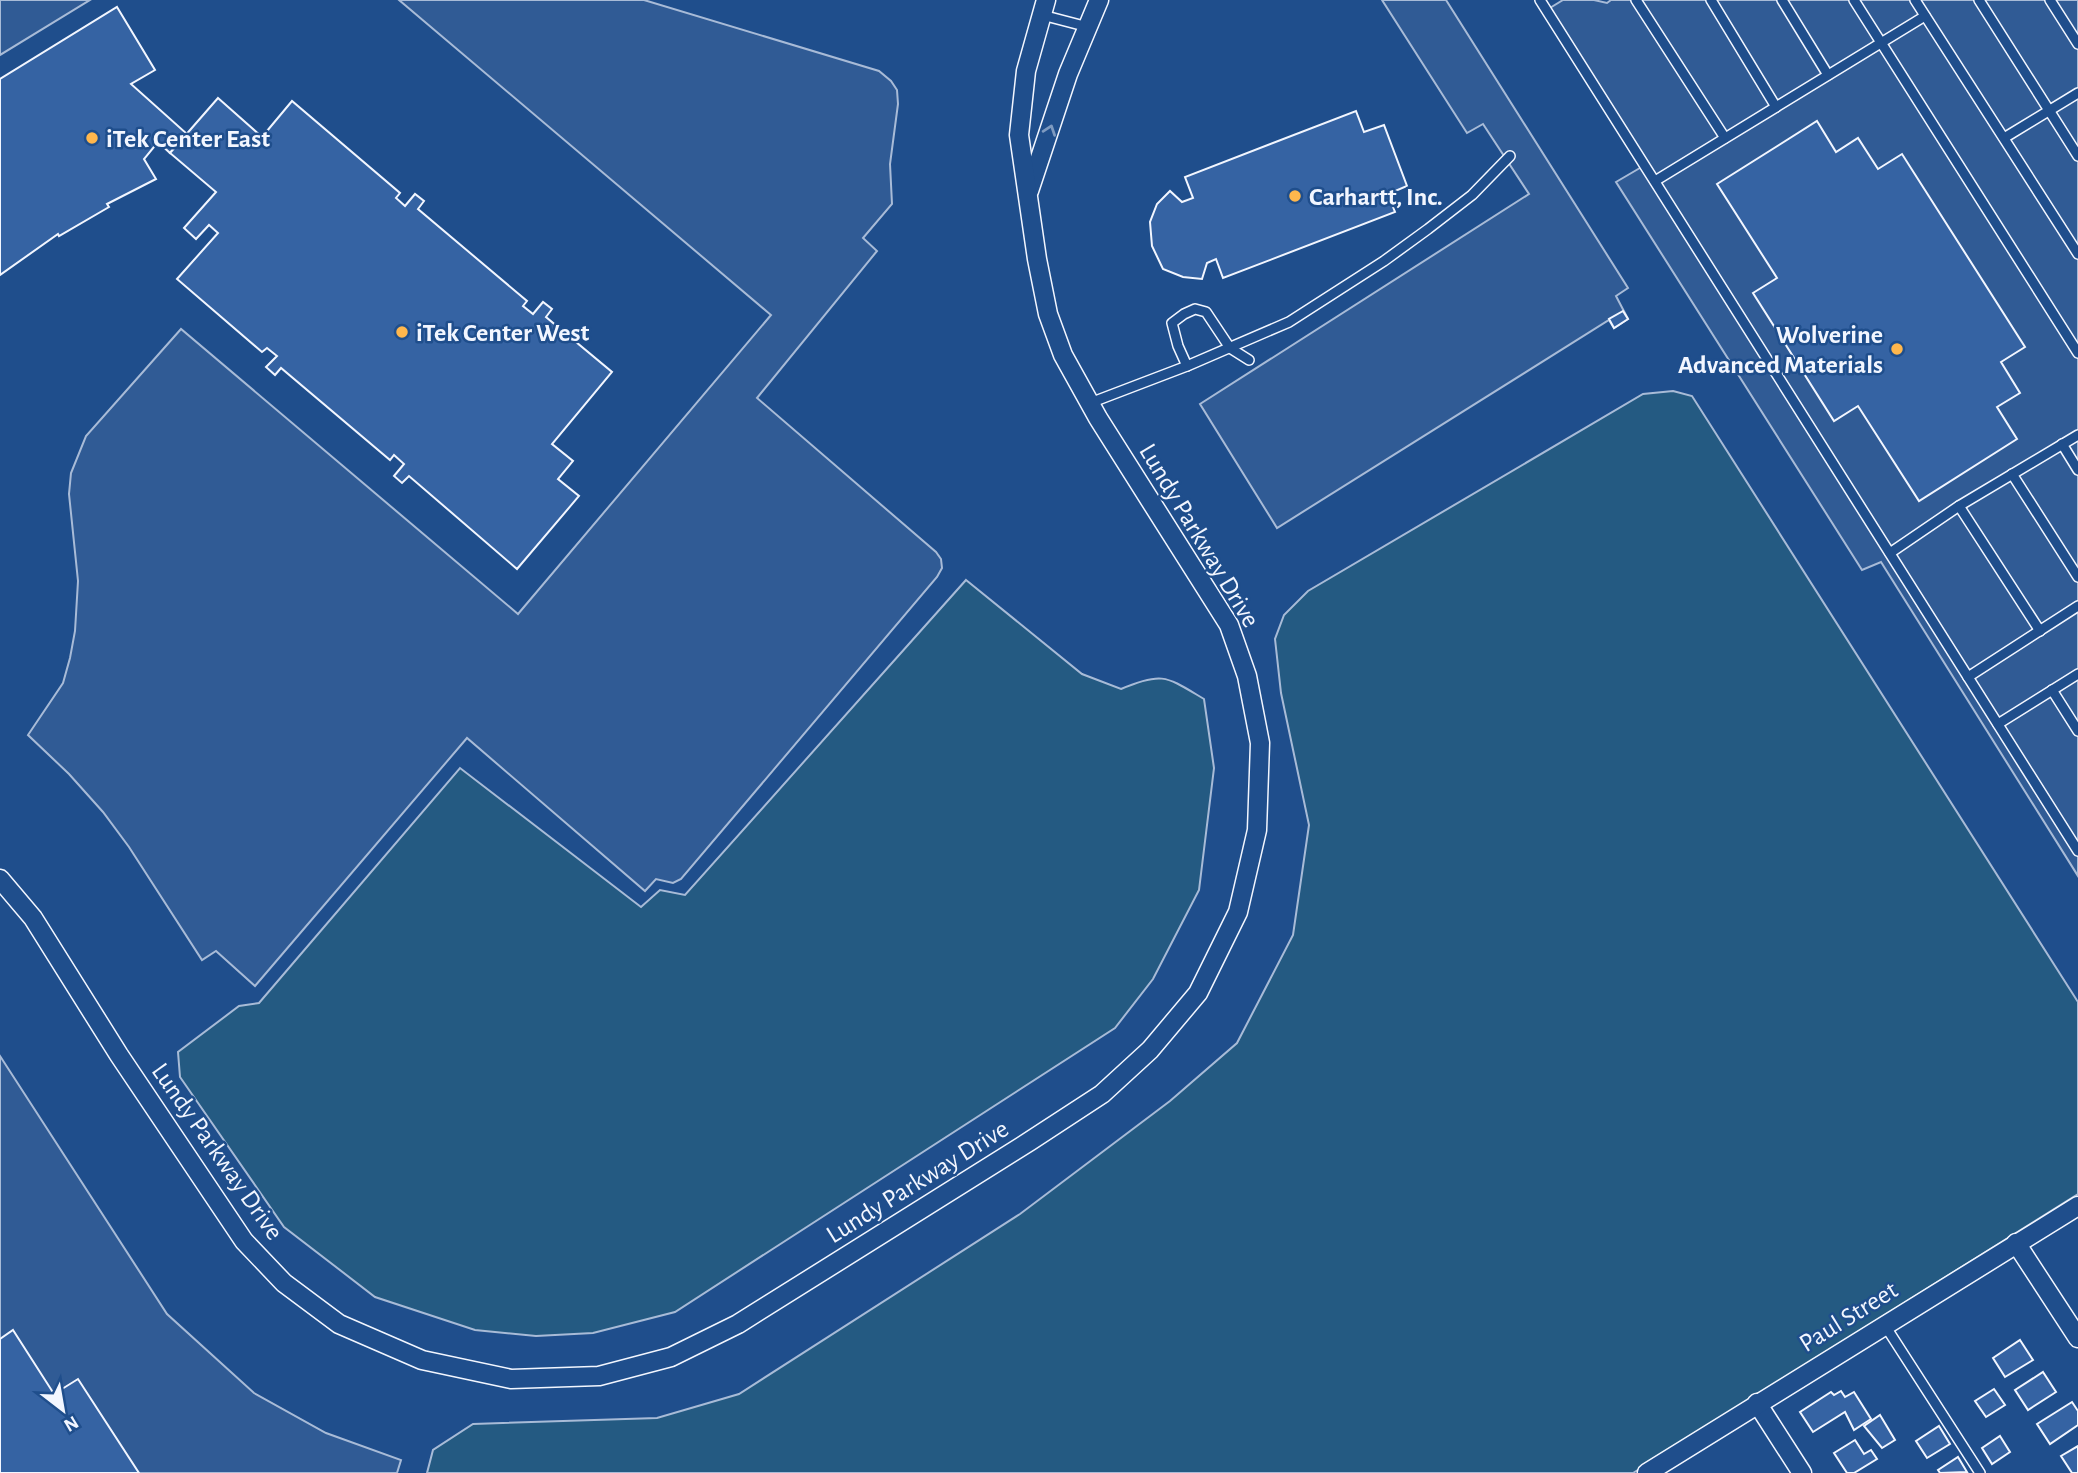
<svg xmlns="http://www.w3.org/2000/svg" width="2078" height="1473" viewBox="0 0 2078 1473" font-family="'Alegreya Sans',sans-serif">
  <rect width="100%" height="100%" fill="#1f4e8c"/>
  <g fill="#245a82" stroke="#a8bbd7" stroke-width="2">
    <path d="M1673,391L1692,396L2078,1002V1194L1633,1473H427L433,1450L473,1424L657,1418L739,1394L1020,1214L1170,1101L1237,1043L1293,935L1309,825L1281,693L1275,639L1284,615L1308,591L1643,394Z"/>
    <path d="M966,580L1082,674L1121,689C1163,671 1167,677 1204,699L1214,768L1199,890L1153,979L1115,1028L675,1312L593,1333L536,1336L475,1330L375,1297L284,1227L180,1077L178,1052L239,1006L259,1003L460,768L641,907L660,890L685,895Z"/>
  </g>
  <g fill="#305b95" stroke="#a8bbd7" stroke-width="2">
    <path d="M0,0H90L0,55Z"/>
    <path d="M399,0H644L879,71L891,81L897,90L898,104L890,164L892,204L863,238L877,251L757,398L936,552L941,559L942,568L937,577L681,879L673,883L656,879L645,891L467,738L255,986L216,951L202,960L129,847L103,812L69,774L28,735L63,683L70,658L75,631L78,581L69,494L71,473L86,436L181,329L518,614L771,315Z"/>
    <path d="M1382,0H1446L1628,288L1616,296L1628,319L1614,328L1609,320L1277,528L1200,404L1529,194L1483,124L1467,133Z"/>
    <path d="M1563,0H1594L1607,3L1611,0H2078V876L1881,562L1862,570L1616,182L1645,165L1545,11Z"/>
    <path d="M0,1056L167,1314L254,1393L326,1433L401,1460L397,1473H0Z"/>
  </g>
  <g fill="#3563a3" stroke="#f2f6ff" stroke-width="2">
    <path d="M117,7L155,70L131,84L187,134L170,153L158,142L144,159L156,179L107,204L109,207L59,236L58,234L0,275V79Z"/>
    <path d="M218,98L262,137L292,101L400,193L396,198L405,206L415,194L424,201L418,209L527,301L523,306L533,314L543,302L552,309L546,317L612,372L552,444L573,461L558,479L579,496L517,569L409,476L402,483L394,476L404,464L394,455L390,460L281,368L275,375L266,367L277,356L267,348L262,352L177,279L218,233L209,225L196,239L184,228L216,192L170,153Z"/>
    <path d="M1356,111L1364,132L1384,125L1407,186L1388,194L1395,212L1223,278L1216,259L1207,263L1202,279L1183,277L1163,269L1152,246L1150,222L1157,204L1170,191L1182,202L1193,198L1185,177Z"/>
    <path d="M1817,121L1836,152L1858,138L1878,169L1902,154L2025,347L2001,362L2020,393L1997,407L2017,439L1919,501L1858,406L1834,421L1753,293L1777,278L1717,184Z"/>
    <path d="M1623,311L1628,319L1614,328L1609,319Z"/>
    <path d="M13,1330L54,1394L78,1379L139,1473H0V1339Z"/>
    <path d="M2020,1340L2033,1360L2005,1377L1993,1358Z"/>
    <path d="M2043,1372L2056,1392L2028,1410L2015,1390Z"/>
    <path d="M1994,1389L2005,1405L1986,1417L1975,1401Z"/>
    <path d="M1841,1391L1845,1397L1854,1392L1871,1419L1854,1430L1845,1412L1813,1432L1800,1412L1831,1392L1834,1395Z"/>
    <path d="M2072,1402L2078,1411V1425L2050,1444L2037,1424Z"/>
    <path d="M1880,1415L1895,1440L1882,1448L1864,1426Z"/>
    <path d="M1939,1426L1950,1444L1927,1458L1916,1441Z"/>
    <path d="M2000,1436L2010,1452L1992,1464L1982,1448Z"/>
    <path d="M1855,1440L1864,1454L1871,1450L1877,1459L1854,1473H1847L1834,1453Z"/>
    <path d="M2078,1446V1473H2072L2061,1456Z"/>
    <path d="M1958,1457L1967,1472L1940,1473L1938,1470Z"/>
  </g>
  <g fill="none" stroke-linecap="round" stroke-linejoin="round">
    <defs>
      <g id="service">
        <path d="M1540,0L2078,851"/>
        <path d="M1636,0L1725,138"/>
        <path d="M1711,0L1776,107"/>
        <path d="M1782,0L1828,75"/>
        <path d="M1854,0L2078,353"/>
        <path d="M1915,0L2078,254"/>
        <path d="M1979,0L2078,156"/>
        <path d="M2050,0L2078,44"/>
        <path d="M1042,15L1088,27"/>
        <path d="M2004,138L2078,93"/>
        <path d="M1655,181L1925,16"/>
        <path d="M1187,366L1178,346L1172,323L1184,314L1195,309L1206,312L1230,348L1249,360"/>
        <path d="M1090,403L1187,366L1289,322L1384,261L1428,229L1472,195L1510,156"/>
        <path d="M2062,444L2078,470"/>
        <path d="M2012,474L2078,577"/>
        <path d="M1959,506L2040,631"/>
        <path d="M1890,553L1959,506L2078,435"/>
        <path d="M1968,677L2078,606"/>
        <path d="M2052,690L2078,731"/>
        <path d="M1998,724L2078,674"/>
        <path d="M1884,1324L1980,1473"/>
      </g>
      <g id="minor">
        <path d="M1029,191L1068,74L1099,0"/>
        <path d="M0,879L33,918L119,1055L244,1241L284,1283L339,1324L422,1360L511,1379L599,1376L671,1357L738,1324L1030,1141L1102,1094L1150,1050L1198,993L1238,912L1257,830L1260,743L1247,676L1229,625L1098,418L1063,355L1048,314L1037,259L1019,135L1026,71L1046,0"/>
        <path d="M2016,1243L2078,1338"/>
        <path d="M1757,1403L1802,1473"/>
        <path d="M1647,1473L2078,1206"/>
      </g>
    </defs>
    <use href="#service" stroke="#f2f6ff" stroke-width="12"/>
    <use href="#minor" stroke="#f2f6ff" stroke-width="21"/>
    <use href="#service" stroke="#1f4e8c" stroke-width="9"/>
    <use href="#minor" stroke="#1f4e8c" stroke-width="18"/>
  </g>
  <defs><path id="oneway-chevron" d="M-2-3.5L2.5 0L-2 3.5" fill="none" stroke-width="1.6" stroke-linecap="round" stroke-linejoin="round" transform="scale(1.75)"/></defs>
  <use stroke="#7e9ac0" href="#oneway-chevron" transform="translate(1050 130) rotate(-71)"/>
  <g fill="#ffb74d" stroke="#1f4e8c" stroke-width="2.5">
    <circle cx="92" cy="138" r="7"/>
    <circle cx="1295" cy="196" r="7"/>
    <circle cx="402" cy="332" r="7"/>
    <circle cx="1897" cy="349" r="7"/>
  </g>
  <g text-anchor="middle" stroke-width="5" stroke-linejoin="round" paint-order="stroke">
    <g font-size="26" font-weight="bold" fill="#f2f6ff" stroke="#1f4e8c" text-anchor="start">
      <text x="106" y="147">iTek Center East</text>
      <text x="1309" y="205">Carhartt, Inc.</text>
      <text x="416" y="341">iTek Center West</text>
      <text x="1883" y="343" text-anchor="end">Wolverine<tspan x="1883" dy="30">Advanced Materials</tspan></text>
    </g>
    <g font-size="26" fill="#f2f6ff" stroke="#1f4e8c">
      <text transform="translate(1200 535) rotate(59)" y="9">Lundy Parkway Drive</text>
      <text transform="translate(218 1151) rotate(55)" y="9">Lundy Parkway Drive</text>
      <text transform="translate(917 1181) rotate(-32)" y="9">Lundy Parkway Drive</text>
      <text transform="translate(1848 1316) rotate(-32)" y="9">Paul Street</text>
    </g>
  </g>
  <g transform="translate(63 1410) rotate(149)" stroke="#1f4e8c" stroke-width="5" paint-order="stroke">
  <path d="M0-5L12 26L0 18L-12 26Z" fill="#f2f6ff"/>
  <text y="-10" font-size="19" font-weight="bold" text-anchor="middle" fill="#f2f6ff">N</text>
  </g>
</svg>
